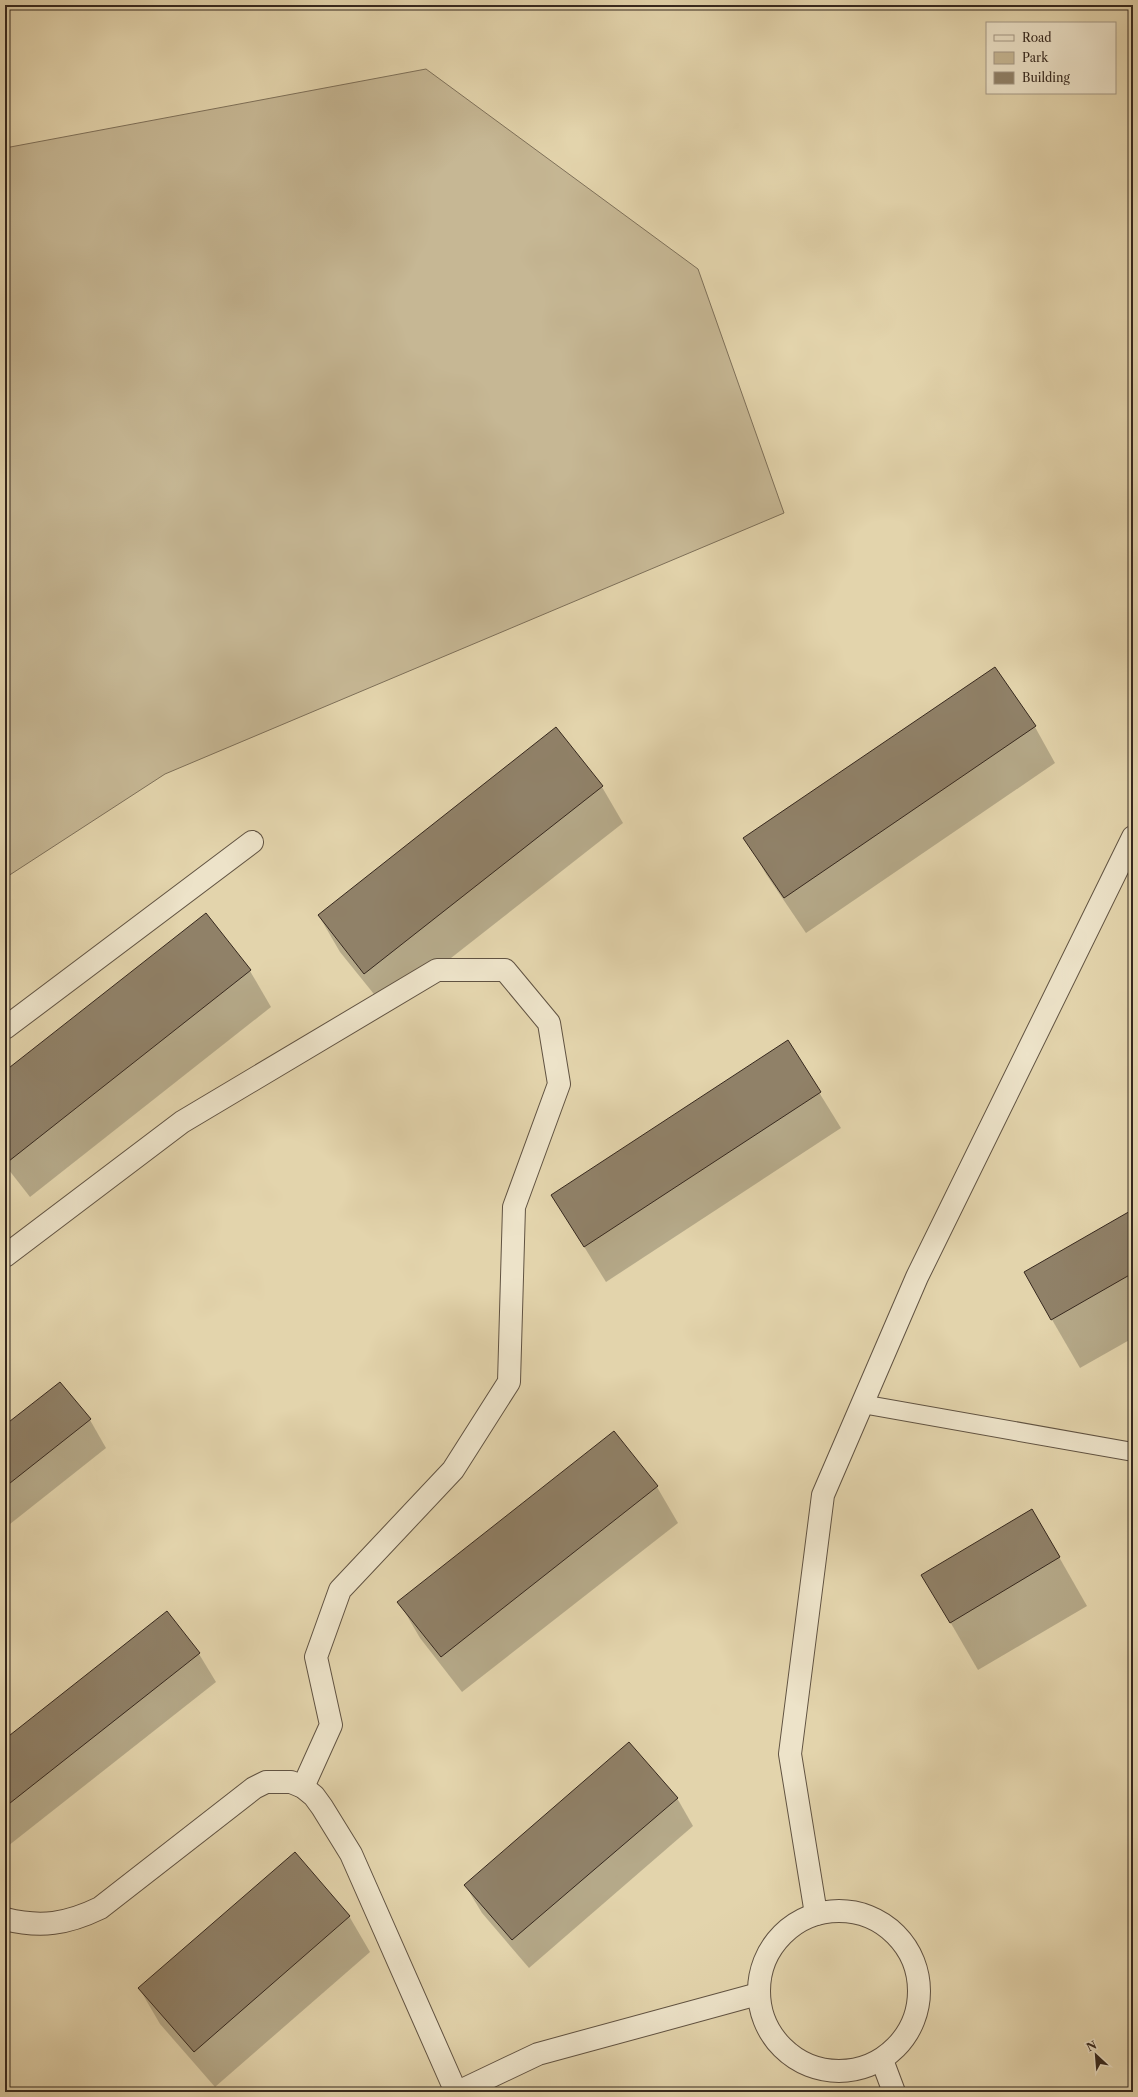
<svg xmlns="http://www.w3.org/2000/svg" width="1138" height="2097" viewBox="0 0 1138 2097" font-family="'Libre Caslon Text',serif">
  <rect width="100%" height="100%" fill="#e3d4ac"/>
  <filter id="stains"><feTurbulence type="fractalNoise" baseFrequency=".005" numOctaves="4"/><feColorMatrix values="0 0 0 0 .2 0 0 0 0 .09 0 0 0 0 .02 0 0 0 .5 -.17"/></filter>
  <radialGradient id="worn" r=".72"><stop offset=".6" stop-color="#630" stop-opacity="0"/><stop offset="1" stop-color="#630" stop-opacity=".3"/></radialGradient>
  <path fill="#c6b794" stroke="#7e7059" d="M426,69L698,269L784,513L165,774L5,878V148Z"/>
  <g fill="#0003">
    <path d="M995,669L1035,727L1055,763L806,933L766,874L745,838Z"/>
    <path d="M602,787L623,823L386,1009L340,952L319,916Z"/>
    <path d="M250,971L271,1007L30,1197L5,1165V1072Z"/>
    <path d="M788,1042L841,1128L606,1282L552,1195Z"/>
    <path d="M1132,1211L1133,1338L1080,1368L1025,1273Z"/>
    <path d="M60,1383L90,1420L106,1448L5,1528V1427Z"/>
    <path d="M657,1487L678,1523L462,1692L420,1638L399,1602Z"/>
    <path d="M1059,1557L1087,1606L978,1670L923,1575Z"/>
    <path d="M167,1613L199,1654L216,1682L8,1846L5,1842V1740Z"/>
    <path d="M677,1798L693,1826L529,1968L482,1913L465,1885Z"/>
    <path d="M349,1916L370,1952L215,2087L160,2024L139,1988Z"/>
  </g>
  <g fill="#908168" stroke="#36281e">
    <path d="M995,667L1036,726L784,898L743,838Z"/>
    <path d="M556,727L603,786L364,974L318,915Z"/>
    <path d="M206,913L251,970L9,1161L5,1157V1071Z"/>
    <path d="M788,1040L821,1092L584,1247L551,1195Z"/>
    <path d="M1132,1210L1133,1273L1051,1320L1024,1272Z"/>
    <path d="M60,1382L91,1419L5,1487V1425Z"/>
    <path d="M614,1431L658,1486L441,1657L397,1602Z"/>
    <path d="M1032,1509L1060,1557L950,1623L921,1575Z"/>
    <path d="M167,1611L200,1653L5,1807V1739Z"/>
    <path d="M629,1742L678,1798L512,1940L464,1885Z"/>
    <path d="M295,1852L350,1916L194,2052L138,1988Z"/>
  </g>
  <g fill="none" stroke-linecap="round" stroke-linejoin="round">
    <defs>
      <path id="service" d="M862,1404L1133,1452"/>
      <g id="minor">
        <path d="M5,1028L252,842"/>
        <path d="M5,1256L182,1122L437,970H505L549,1023L559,1084L514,1207L509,1382L453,1470L340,1590L316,1657L331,1725L303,1787"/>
        <path d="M5,1919C41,1928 67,1924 100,1908L254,1788L266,1782H291L303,1787L314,1796L322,1807L351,1854L456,2092"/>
      </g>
      <g id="tertiary">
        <circle cx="839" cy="1991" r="80"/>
        <path d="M816,1914L790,1754L823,1495L917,1277L1133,837"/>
        <path d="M882,2060L894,2092"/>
        <path d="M458,2092L538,2054L758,1994"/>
      </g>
    </defs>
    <use href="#service" stroke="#615342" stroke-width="20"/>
    <use href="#minor" stroke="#615342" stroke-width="24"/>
    <use href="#tertiary" stroke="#615342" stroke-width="24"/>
    <use href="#service" stroke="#ede3c9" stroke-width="18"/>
    <use href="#minor" stroke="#ede3c9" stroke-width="22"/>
    <use href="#tertiary" stroke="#ede3c9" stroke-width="22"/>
  </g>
  <rect width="1138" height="2097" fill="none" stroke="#e3d4ac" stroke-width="20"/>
  <rect x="6" y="6" width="1126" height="2085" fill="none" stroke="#36281e" stroke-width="2"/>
  <rect x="10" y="10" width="1118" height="2077" fill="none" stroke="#36281e"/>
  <rect x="986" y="22" width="130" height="72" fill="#ede3c9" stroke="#a49885"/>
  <rect x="994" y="35" width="20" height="6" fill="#ede3c9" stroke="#a49885"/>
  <text x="1022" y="42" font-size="12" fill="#36281e">Road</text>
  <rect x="994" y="52" width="20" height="12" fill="#c6b794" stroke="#a49885"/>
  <text x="1022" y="62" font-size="12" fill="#36281e">Park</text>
  <rect x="994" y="72" width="20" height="12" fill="#908168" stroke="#a49885"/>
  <text x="1022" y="82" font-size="12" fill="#36281e">Building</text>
  <g transform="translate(1096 2055) rotate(334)" stroke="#ede3c9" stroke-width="3" paint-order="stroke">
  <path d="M0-3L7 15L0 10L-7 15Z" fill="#36281e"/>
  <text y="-6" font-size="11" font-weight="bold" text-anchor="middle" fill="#36281e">N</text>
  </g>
  <rect width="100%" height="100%" filter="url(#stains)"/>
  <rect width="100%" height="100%" fill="url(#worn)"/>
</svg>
